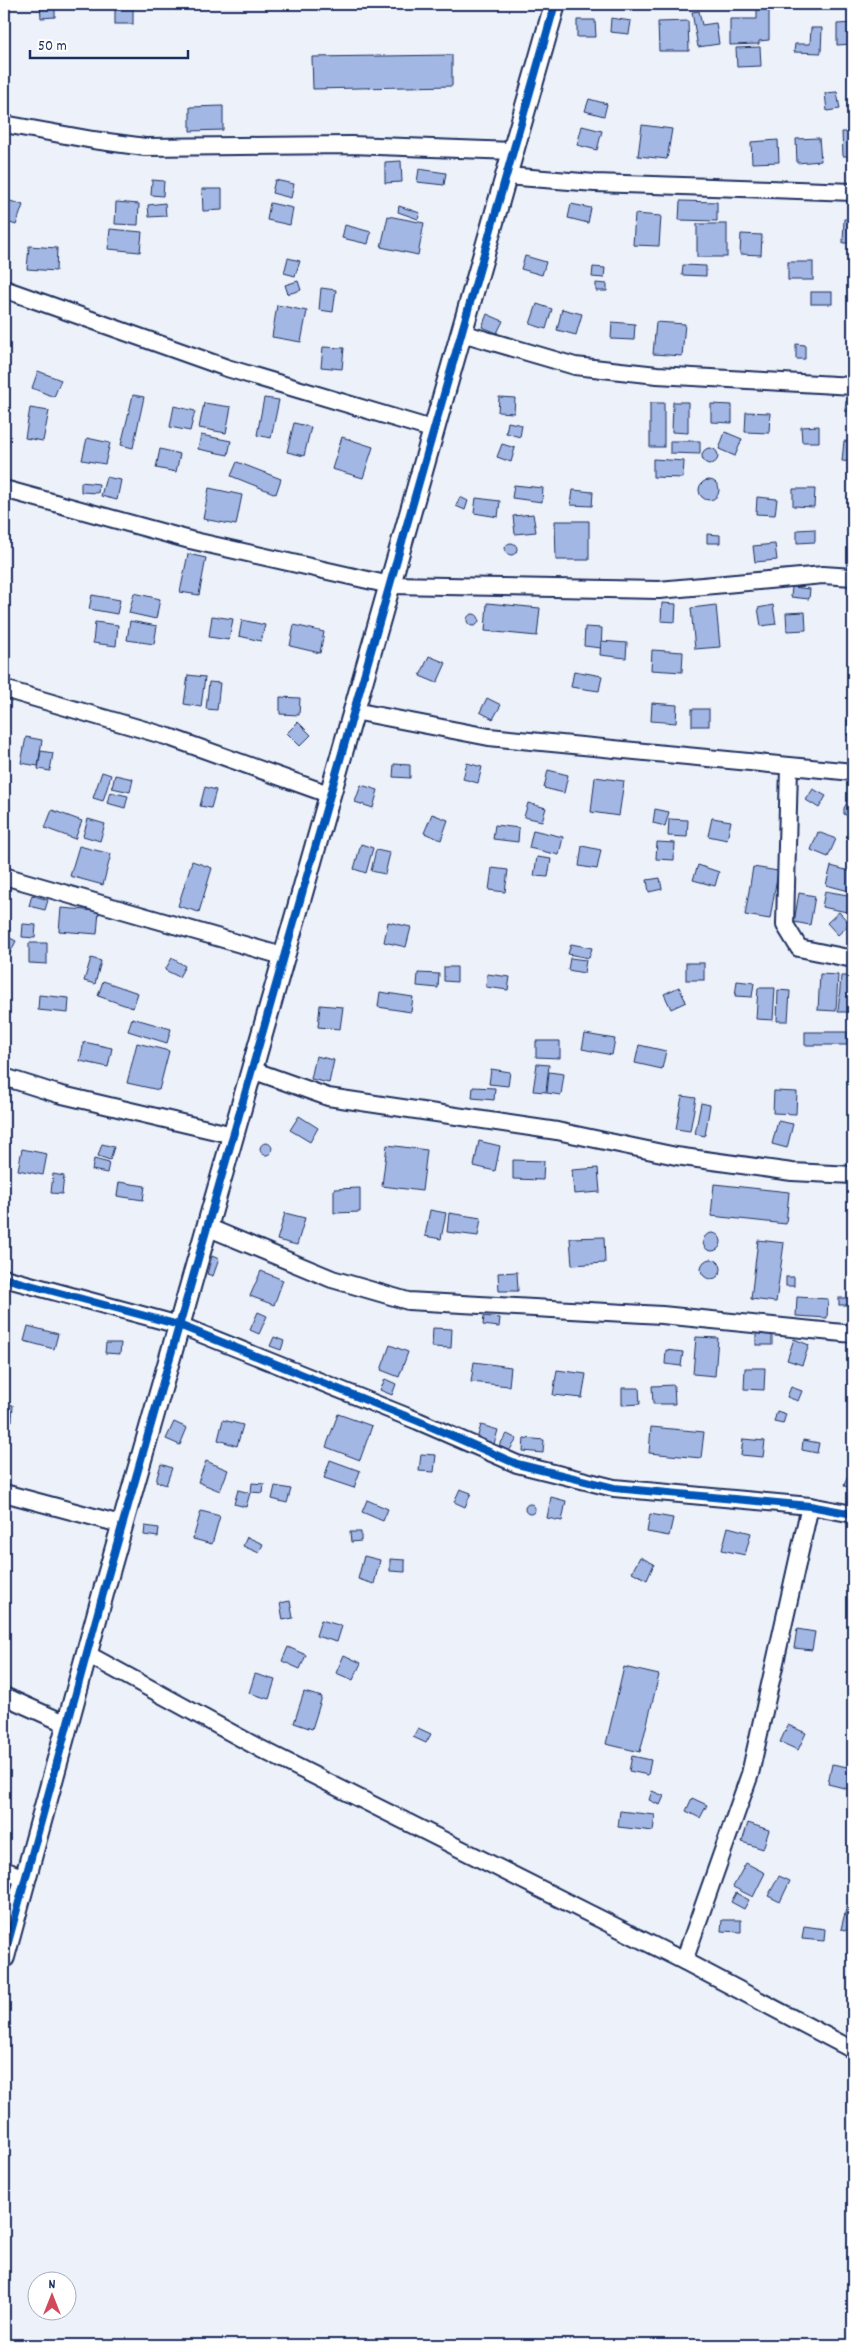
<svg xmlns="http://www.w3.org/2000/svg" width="857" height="2349" viewBox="0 0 857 2349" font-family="Dekko,sans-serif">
  <rect width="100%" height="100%" fill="#edf1fa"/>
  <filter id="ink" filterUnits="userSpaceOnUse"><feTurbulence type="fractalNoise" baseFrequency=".02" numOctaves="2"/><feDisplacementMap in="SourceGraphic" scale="10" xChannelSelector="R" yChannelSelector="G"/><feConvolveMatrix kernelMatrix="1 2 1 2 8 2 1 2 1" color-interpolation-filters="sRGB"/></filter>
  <g filter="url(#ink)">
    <g fill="#a3b7e5" stroke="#1b2f5e">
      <path d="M40,4H55V17L41,18Z"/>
      <rect x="115" y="4" width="18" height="20"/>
      <path d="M769,8V40L759,41V44L730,45V19H757V9Z"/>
      <path d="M699,11L702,25L716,23L719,44L698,47L692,12Z"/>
      <path d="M611,18L631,21L629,34L610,32Z"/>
      <path d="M577,20H595L596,37H577Z"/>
      <path d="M688,21L689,51H659L658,22Z"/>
      <path d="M853,23V44L837,45V24Z"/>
      <path d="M811,28H822L821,53L794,52L795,44H810Z"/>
      <path d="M760,47L761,66L737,67L736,48Z"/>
      <path d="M452,55V86L313,89L312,57Z"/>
      <path d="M837,92L840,109L827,111L825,93Z"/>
      <path d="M589,99L607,104L604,116L585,111Z"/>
      <path d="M223,106V130L190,131V107Z"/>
      <path d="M642,125L672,129L667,159L638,156Z"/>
      <path d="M582,126L602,131L597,150L577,145Z"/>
      <path d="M842,132H853V156H843Z"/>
      <path d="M819,138L821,161L797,163L796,139Z"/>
      <path d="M778,140L779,162L752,163L751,142Z"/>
      <path d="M401,161L402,182L385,183V162Z"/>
      <path d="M419,169L446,173L444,185L417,182Z"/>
      <path d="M152,180L164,181L163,196L151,195Z"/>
      <path d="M275,180L294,184L291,198L272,193Z"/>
      <path d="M202,189H222V210L203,211Z"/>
      <path d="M4,199L23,205L16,225L4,221Z"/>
      <path d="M680,201L717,202V221L679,220Z"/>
      <path d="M116,202L139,204L138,225L115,224Z"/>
      <path d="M165,203L166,216L149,217L148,205Z"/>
      <path d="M270,203L293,208L290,225L267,220Z"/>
      <path d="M571,204L591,208L588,223L568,218Z"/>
      <path d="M399,206L420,213L418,219L398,212Z"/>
      <path d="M635,214L661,216L659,246L633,245Z"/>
      <path d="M388,216L424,223L418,255L381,247Z"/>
      <path d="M844,219H853V243H843Z"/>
      <rect x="697" y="224" width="30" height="33"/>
      <path d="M345,225L371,232L368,244L342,238Z"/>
      <path d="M110,229L142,232L140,252L108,249Z"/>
      <path d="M741,234L762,235L761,255L740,254Z"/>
      <path d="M29,246L57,248L56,271L27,269Z"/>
      <path d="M525,256L546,262L542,275L521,269Z"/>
      <path d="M288,258L300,261L295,276L284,273Z"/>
      <rect x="788" y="262" width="25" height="18"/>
      <path d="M683,265L706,266V276L682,275Z"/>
      <path d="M593,267L605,268L604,278L592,277Z"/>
      <path d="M298,281L301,290L288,294L285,285Z"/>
      <path d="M596,283L607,284V291H596Z"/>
      <path d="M321,288L336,290L333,312L319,310Z"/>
      <rect x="811" y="292" width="21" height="12"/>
      <path d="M537,304L552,309L546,329L530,324Z"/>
      <path d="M277,305L307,311L301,342L272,337Z"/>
      <path d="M562,309L582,314L576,335L557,330Z"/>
      <path d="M487,314L503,321L497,333L482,327Z"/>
      <path d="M612,322L635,324L634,340L611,339Z"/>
      <path d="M656,322L685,324L682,356L653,354Z"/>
      <path d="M796,344L805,345V359H796Z"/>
      <path d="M323,347L344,348L342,369L321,367Z"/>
      <path d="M38,371L61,380L54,397L32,388Z"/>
      <path d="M133,395L144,397L133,448L121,445Z"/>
      <path d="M499,397L515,398L514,413L498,412Z"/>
      <path d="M264,398L279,400L271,438L257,435Z"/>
      <path d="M846,401L853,402V412L845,411Z"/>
      <path d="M673,402H688V433L672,432Z"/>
      <path d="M204,403L231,407L226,433L199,428Z"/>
      <rect x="650" y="403" width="14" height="44"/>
      <path d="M711,404L732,405V423L711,422Z"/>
      <path d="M174,406L195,411L190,431L170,427Z"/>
      <path d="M30,408L49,411L43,441L25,438Z"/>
      <path d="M746,412L770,413L769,433L745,432Z"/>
      <path d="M508,422L522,425L520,437L506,433Z"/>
      <path d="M294,423L311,427L304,456L287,452Z"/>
      <path d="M819,426V442H802L801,427Z"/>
      <path d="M725,432L742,439L735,456L719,449Z"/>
      <path d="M201,435L231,441L228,455L198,449Z"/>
      <path d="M342,437L373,447L363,478L332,469Z"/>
      <path d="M87,438L110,443L105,464L82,460Z"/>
      <path d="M670,441H700V454L670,453Z"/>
      <path d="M844,441L853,442V462L842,461Z"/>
      <path d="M502,444L515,448L511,462L497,457Z"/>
      <circle cx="710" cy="456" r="8"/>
      <path d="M160,449L180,454L176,472L156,468Z"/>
      <path d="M653,459L684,461L683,478L653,477Z"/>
      <path d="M237,462L281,479L276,494L231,476Z"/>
      <path d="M106,477L121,480L117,500L101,496Z"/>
      <circle cx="709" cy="490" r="10"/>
      <path d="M81,482L99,484L98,493L81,492Z"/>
      <path d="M514,485L543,488L542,502L512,498Z"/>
      <path d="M209,488L242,495L236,525L203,519Z"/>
      <path d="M793,489H815L814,507L793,506Z"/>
      <path d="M573,490L593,492L592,506L571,505Z"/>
      <path d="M460,497L468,501L465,510L456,506Z"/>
      <path d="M757,497L777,499L775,515L756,514Z"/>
      <path d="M476,498L500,501L498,517L474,513Z"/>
      <path d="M533,514L536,532L515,534L513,516Z"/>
      <path d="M555,521H589V560H556Z"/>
      <path d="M815,529V542L797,543V530Z"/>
      <path d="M707,534L720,535V543H707Z"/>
      <circle cx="511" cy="549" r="6"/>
      <path d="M775,544L777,560L755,562L753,546Z"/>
      <path d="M188,554L206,558L199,595L180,592Z"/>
      <path d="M792,587L810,589L809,599L791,597Z"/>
      <path d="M134,593L160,599L156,619L129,613Z"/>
      <path d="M92,595L120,600L117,614L89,609Z"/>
      <path d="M487,603L540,608L537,636L485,631Z"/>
      <path d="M662,603L676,604L675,622L661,621Z"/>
      <path d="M716,605L720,647L695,649L691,608Z"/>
      <path d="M773,605L776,624L761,626L758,608Z"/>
      <path d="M805,612L806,630L787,631L786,613Z"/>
      <circle cx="473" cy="620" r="6"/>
      <path d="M212,616L233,619L229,640L209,637Z"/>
      <path d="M242,620L265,625L261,641L239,636Z"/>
      <path d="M130,621L157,626L154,644L127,640Z"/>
      <path d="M95,622L118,625L116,646L93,643Z"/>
      <path d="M294,625L324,632L320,653L290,646Z"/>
      <path d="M585,627L602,628L601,648L584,646Z"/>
      <path d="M601,641L627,643L626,658L600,655Z"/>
      <path d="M652,650L683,652L682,672L651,670Z"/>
      <path d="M429,656L446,663L437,683L420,676Z"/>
      <path d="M574,671L602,676L599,691L571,687Z"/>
      <path d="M188,675L205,677L201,707L184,704Z"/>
      <path d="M209,682L220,683L217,710L206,709Z"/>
      <path d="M280,697L300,698L299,715L280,714Z"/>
      <path d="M487,698L501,705L493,719L480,712Z"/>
      <path d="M652,703L677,705L676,723L651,721Z"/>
      <rect x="692" y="709" width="17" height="17"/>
      <rect x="847" y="720" width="6" height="15"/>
      <path d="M298,722L311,735L300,746L287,733Z"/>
      <path d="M26,737L42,740L38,766L21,763Z"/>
      <path d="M41,751L53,753L50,771L38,769Z"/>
      <path d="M467,763L482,767L478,783L463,779Z"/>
      <path d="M394,764L410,765V778L393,777Z"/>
      <path d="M548,770L568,775L564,793L544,788Z"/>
      <path d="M102,772L111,775L103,801L93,798Z"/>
      <path d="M115,775L133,779L130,792L112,788Z"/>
      <path d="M595,777L624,781L619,816L591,812Z"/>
      <path d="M361,785L378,790L373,808L355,802Z"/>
      <path d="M205,787L216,790L211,808L200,806Z"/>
      <path d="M813,789L826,796L819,808L806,800Z"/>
      <path d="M110,792L128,796L125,808L107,803Z"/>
      <path d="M528,803L546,808L542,821L524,817Z"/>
      <path d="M847,803H853V817H849L844,814V808Z"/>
      <path d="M655,809L669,812L665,826L653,823Z"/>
      <path d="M52,810L82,821L75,839L45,828Z"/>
      <path d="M432,814L448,820L441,840L424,833Z"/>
      <path d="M712,818L731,821L727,840L708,836Z"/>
      <path d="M88,819L105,824L100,841L83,836Z"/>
      <path d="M669,819L688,820L687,837L668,836Z"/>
      <path d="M495,825L519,828L518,842L493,839Z"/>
      <path d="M533,830L563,837L559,855L529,848Z"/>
      <path d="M818,832L836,839L828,857L811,850Z"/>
      <path d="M657,842L675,843L674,860L656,859Z"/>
      <path d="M361,844L373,848L366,873L354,869Z"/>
      <path d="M79,846L111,854L103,885L70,876Z"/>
      <path d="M582,846L601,850L597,869L579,866Z"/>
      <path d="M376,850L390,853L385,874L371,871Z"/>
      <path d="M537,857L551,859L548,877L534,876Z"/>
      <path d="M192,861L212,868L199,912L178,906Z"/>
      <path d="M698,865L719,872L715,886L693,880Z"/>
      <path d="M831,866L853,872V892L826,885Z"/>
      <path d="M753,867L778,871L770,919L745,915Z"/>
      <path d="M492,868L508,870L505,892L489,890Z"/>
      <path d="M660,878L662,889L649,892L647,880Z"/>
      <path d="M825,891L853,896L852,913L822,907Z"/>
      <path d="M799,893L815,896L810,925L794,922Z"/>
      <path d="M32,895L48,900L45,910L29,906Z"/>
      <path d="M61,908L99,911L97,934L59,931Z"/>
      <path d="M839,912L850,924L838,935L827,923Z"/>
      <path d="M388,922L411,927L406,947L384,942Z"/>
      <path d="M23,924L36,925L35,938L22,937Z"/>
      <path d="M4,935L16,941L9,955L4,952Z"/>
      <path d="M29,943H47V964L29,963Z"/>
      <path d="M571,944L592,948L589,958L568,954Z"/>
      <path d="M91,958L101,961L95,984L84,981Z"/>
      <path d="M172,958L185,966L179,977L165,970Z"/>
      <path d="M570,958L586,960L584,973L568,970Z"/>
      <rect x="686" y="963" width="18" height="17"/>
      <path d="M444,967H457V982L444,981Z"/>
      <path d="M418,973L439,974L438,988L417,986Z"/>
      <path d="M487,974L510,977L508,990L486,987Z"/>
      <path d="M820,974L838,975L836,1011L818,1010Z"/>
      <path d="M841,976H851L848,1012H838Z"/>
      <path d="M103,981L138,993L133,1008L98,996Z"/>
      <path d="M737,981L754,983L752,997L735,996Z"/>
      <path d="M679,987L686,1002L671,1009L664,994Z"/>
      <path d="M758,988H775L773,1020L756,1019Z"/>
      <path d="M778,990L790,991L788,1021H777Z"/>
      <path d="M380,992L413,997L411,1012L378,1007Z"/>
      <path d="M39,995L69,998L68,1013L38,1010Z"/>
      <path d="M320,1005L343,1007L340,1029L318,1027Z"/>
      <path d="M132,1018L171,1029L167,1043L128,1031Z"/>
      <rect x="805" y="1032" width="42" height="13"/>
      <path d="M585,1034L615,1039L612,1055L582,1049Z"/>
      <path d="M536,1041H560V1058L536,1057Z"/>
      <path d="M84,1042L112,1048L108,1067L80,1061Z"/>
      <path d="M137,1043L169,1051L159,1090L127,1083Z"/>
      <path d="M639,1045L666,1051L662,1069L635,1063Z"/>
      <path d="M316,1056L334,1060L329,1083L311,1079Z"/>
      <path d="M537,1064L549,1065L546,1092L533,1091Z"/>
      <path d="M491,1069L510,1072L508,1086L489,1084Z"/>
      <path d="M549,1072L564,1074L561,1095L547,1093Z"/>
      <path d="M473,1087L495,1088L494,1100L472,1098Z"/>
      <path d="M774,1091L797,1092L796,1114L773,1113Z"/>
      <path d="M682,1096L696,1098L690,1131L676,1129Z"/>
      <path d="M701,1103L710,1105L705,1136L695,1134Z"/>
      <path d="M299,1116L318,1128L310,1142L290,1130Z"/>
      <path d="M778,1121L793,1124L787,1148L772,1144Z"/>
      <path d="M479,1141L500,1146L495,1171L474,1166Z"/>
      <circle cx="266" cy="1149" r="6"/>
      <path d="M102,1144L114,1147L110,1160L98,1156Z"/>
      <path d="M387,1145L427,1150L422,1191L382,1186Z"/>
      <path d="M22,1149L47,1154L43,1175L18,1170Z"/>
      <path d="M94,1159L109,1163L107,1173L92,1170Z"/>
      <path d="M513,1160L544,1161L543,1180L513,1179Z"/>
      <path d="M598,1168L600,1192L574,1194L572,1170Z"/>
      <path d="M53,1174L64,1176L62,1194L51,1193Z"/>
      <path d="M119,1182L145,1186L143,1200L117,1196Z"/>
      <path d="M714,1184L789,1192L786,1224L711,1216Z"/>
      <path d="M360,1188V1212L334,1213V1189Z"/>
      <path d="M430,1210L446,1213L441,1239L425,1236Z"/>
      <path d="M285,1213L305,1218L297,1245L277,1240Z"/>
      <path d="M449,1213L481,1218L478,1236L447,1232Z"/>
      <circle cx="712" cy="1242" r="9"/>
      <path d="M604,1237L605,1263L572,1265L570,1238Z"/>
      <path d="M758,1240L784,1243L776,1302L751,1299Z"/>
      <path d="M212,1256L219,1259L213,1276L207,1274Z"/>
      <circle cx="711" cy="1269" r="10"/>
      <path d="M261,1271L283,1280L274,1305L250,1296Z"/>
      <path d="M517,1272L518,1291H499L498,1273Z"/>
      <rect x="786" y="1277" width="8" height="9"/>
      <path d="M797,1297L828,1299L827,1318L796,1316Z"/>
      <rect x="839" y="1298" width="13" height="7"/>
      <path d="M258,1312L267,1316L259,1334L250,1330Z"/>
      <path d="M484,1316L500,1318L499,1327L483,1325Z"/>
      <path d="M28,1326L58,1334L54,1349L24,1341Z"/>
      <path d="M433,1328L452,1329L451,1348L432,1347Z"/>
      <rect x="756" y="1332" width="16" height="13"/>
      <path d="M274,1337L284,1341L281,1350L270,1346Z"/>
      <path d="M696,1337L718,1338L715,1376L693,1374Z"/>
      <path d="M794,1339L809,1345L802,1365L787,1360Z"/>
      <path d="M106,1343H121L120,1354L105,1353Z"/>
      <path d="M390,1345L408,1352L399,1377L381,1370Z"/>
      <path d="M666,1350L683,1352L681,1366L665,1364Z"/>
      <path d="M474,1362L511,1367L509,1386L471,1382Z"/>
      <path d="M745,1368H765L764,1390L744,1389Z"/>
      <path d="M557,1370L586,1374L582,1398L553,1395Z"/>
      <path d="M385,1379L396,1384L392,1395L380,1390Z"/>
      <path d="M674,1385L675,1404H653L652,1386Z"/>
      <path d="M791,1387L802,1391L798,1401L787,1397Z"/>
      <path d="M622,1388H639L640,1404L622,1405Z"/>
      <path d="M4,1404L13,1405L12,1421L4,1420Z"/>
      <path d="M777,1411L786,1414L783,1424L774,1422Z"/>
      <path d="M338,1414L372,1426L360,1460L326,1447Z"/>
      <path d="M223,1420L243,1425L237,1446L218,1440Z"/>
      <path d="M174,1422L187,1428L180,1445L166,1439Z"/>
      <path d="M481,1425L498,1430L494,1444L477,1439Z"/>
      <path d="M651,1427L704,1432L701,1458L649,1453Z"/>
      <path d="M507,1434L517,1439L507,1454L498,1447Z"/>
      <path d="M524,1438L544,1440L543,1453L523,1451Z"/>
      <path d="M743,1439L765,1441L763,1457L741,1455Z"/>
      <path d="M803,1440L819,1443L817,1453L802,1450Z"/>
      <path d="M421,1454L436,1455L434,1472L419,1471Z"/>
      <path d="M330,1460L360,1471L354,1488L324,1478Z"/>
      <path d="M206,1461L228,1470L220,1491L198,1482Z"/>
      <path d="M161,1464L172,1468L166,1485L156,1481Z"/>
      <path d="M848,1474L853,1475V1488L844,1486Z"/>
      <path d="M252,1483L264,1484L263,1493L251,1492Z"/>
      <path d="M275,1486L291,1489L287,1503L272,1499Z"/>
      <path d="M460,1489L471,1493L465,1507L454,1502Z"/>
      <path d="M238,1490L250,1493L246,1507L234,1504Z"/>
      <path d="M551,1497L566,1501L562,1521L547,1518Z"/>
      <path d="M367,1500L388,1509L383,1521L362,1512Z"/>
      <circle cx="530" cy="1509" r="5"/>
      <path d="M201,1511L220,1516L212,1544L193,1539Z"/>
      <path d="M650,1514L673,1518L669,1536L647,1532Z"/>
      <path d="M145,1526L159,1528L158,1537L144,1535Z"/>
      <path d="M728,1527L751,1533L745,1555L722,1550Z"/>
      <path d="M350,1532H361V1541L351,1542Z"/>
      <path d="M247,1537L263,1544L259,1553L243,1546Z"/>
      <path d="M364,1556L380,1560L374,1584L358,1579Z"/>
      <path d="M640,1557L654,1564L647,1580L632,1572Z"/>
      <path d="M390,1559L405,1560V1572L390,1571Z"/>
      <path d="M290,1601L293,1618L283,1620L280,1603Z"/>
      <path d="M321,1620L342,1626L337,1642L316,1636Z"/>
      <path d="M797,1629L815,1632L812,1650L794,1648Z"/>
      <path d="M288,1647L306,1655L300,1669L282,1661Z"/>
      <path d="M344,1655L361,1663L353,1680L336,1673Z"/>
      <path d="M624,1667L659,1675L640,1752L606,1744Z"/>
      <path d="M255,1674L275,1680L269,1699L249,1693Z"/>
      <path d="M304,1692L322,1697L312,1729L294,1723Z"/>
      <path d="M788,1725L806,1733L798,1750L780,1742Z"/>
      <path d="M418,1728L431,1734L426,1743L413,1737Z"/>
      <path d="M632,1756L651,1760L648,1775L629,1771Z"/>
      <path d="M832,1764L853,1768L848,1789L828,1784Z"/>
      <path d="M652,1791L664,1796L660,1805L649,1800Z"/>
      <path d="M692,1798L707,1805L700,1818L686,1811Z"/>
      <path d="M620,1811L655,1815L653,1831L618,1827Z"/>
      <path d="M748,1823L769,1830L763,1849L742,1842Z"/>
      <path d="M746,1863L765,1873L753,1897L733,1887Z"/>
      <path d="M779,1876L790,1881L780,1902L768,1896Z"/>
      <path d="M736,1893L749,1900L744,1909L731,1902Z"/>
      <path d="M846,1909L853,1911V1932L841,1929Z"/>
      <path d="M722,1920H741V1932L721,1931Z"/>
      <path d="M804,1926L825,1929L824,1941L802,1939Z"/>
      <path d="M850,1995H853V2015L846,2013Z"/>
    </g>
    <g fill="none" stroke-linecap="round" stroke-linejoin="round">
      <defs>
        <g id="minor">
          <path d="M4,124L93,140L145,147L351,145L513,151"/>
          <path d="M506,176L595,183L853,192"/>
          <path d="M4,289L227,368L435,430"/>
          <path d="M462,333L575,366L657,375L853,386"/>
          <path d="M4,489L190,540L390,585L659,590L823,575L853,577"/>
          <path d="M4,689L169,737L331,795"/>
          <path d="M354,711L489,737L853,772"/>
          <path d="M789,767L785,925L799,948L853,959"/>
          <path d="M4,876L286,957"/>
          <path d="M252,1070L328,1097L557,1131L676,1156L792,1172L853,1175"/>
          <path d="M4,1077L58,1094L233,1135"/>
          <path d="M207,1227L332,1279L408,1301L662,1315L853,1334"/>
          <path d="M4,1278L179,1325L418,1421L517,1464L614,1488L810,1506L853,1514"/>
          <path d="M4,1493L124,1525"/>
          <path d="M87,1654L261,1749L684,1961L853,2050"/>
          <path d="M4,1696L69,1725"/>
          <path d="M4,1870L26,1879"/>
          <path d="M684,1961L750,1774L810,1506"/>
        </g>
        <path id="tertiary" d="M4,1957L107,1579L555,4"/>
      </defs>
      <use href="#minor" stroke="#1b2f5e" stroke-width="20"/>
      <use href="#tertiary" stroke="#1b2f5e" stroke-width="24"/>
      <use href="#minor" stroke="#fff" stroke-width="16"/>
      <use href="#tertiary" stroke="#fff" stroke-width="20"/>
      <defs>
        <g id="cycleway">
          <path d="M4,1278L179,1325L418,1421L517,1464L614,1488L810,1506L853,1514"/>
          <path d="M4,1957L107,1579L555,4"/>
        </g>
      </defs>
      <use href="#cycleway" stroke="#fff" stroke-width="11"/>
      <use href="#cycleway" stroke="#0057b8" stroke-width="8"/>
    </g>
  </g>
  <rect width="857" height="2349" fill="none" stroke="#fff" stroke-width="20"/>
  <rect x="10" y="10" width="837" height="2329" fill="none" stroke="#1b2f5e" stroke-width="2" filter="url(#ink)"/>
  <g transform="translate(52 2296)"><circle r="24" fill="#ffffff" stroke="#a4acbf"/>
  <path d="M0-4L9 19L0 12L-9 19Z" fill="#d1495b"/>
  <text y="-8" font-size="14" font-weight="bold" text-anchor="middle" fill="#1b2f5e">N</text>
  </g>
  <path d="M30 50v8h158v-8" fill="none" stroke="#1b2f5e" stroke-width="2.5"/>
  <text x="38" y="50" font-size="15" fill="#1b2f5e" stroke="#ffffff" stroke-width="4" paint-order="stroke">50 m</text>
</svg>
